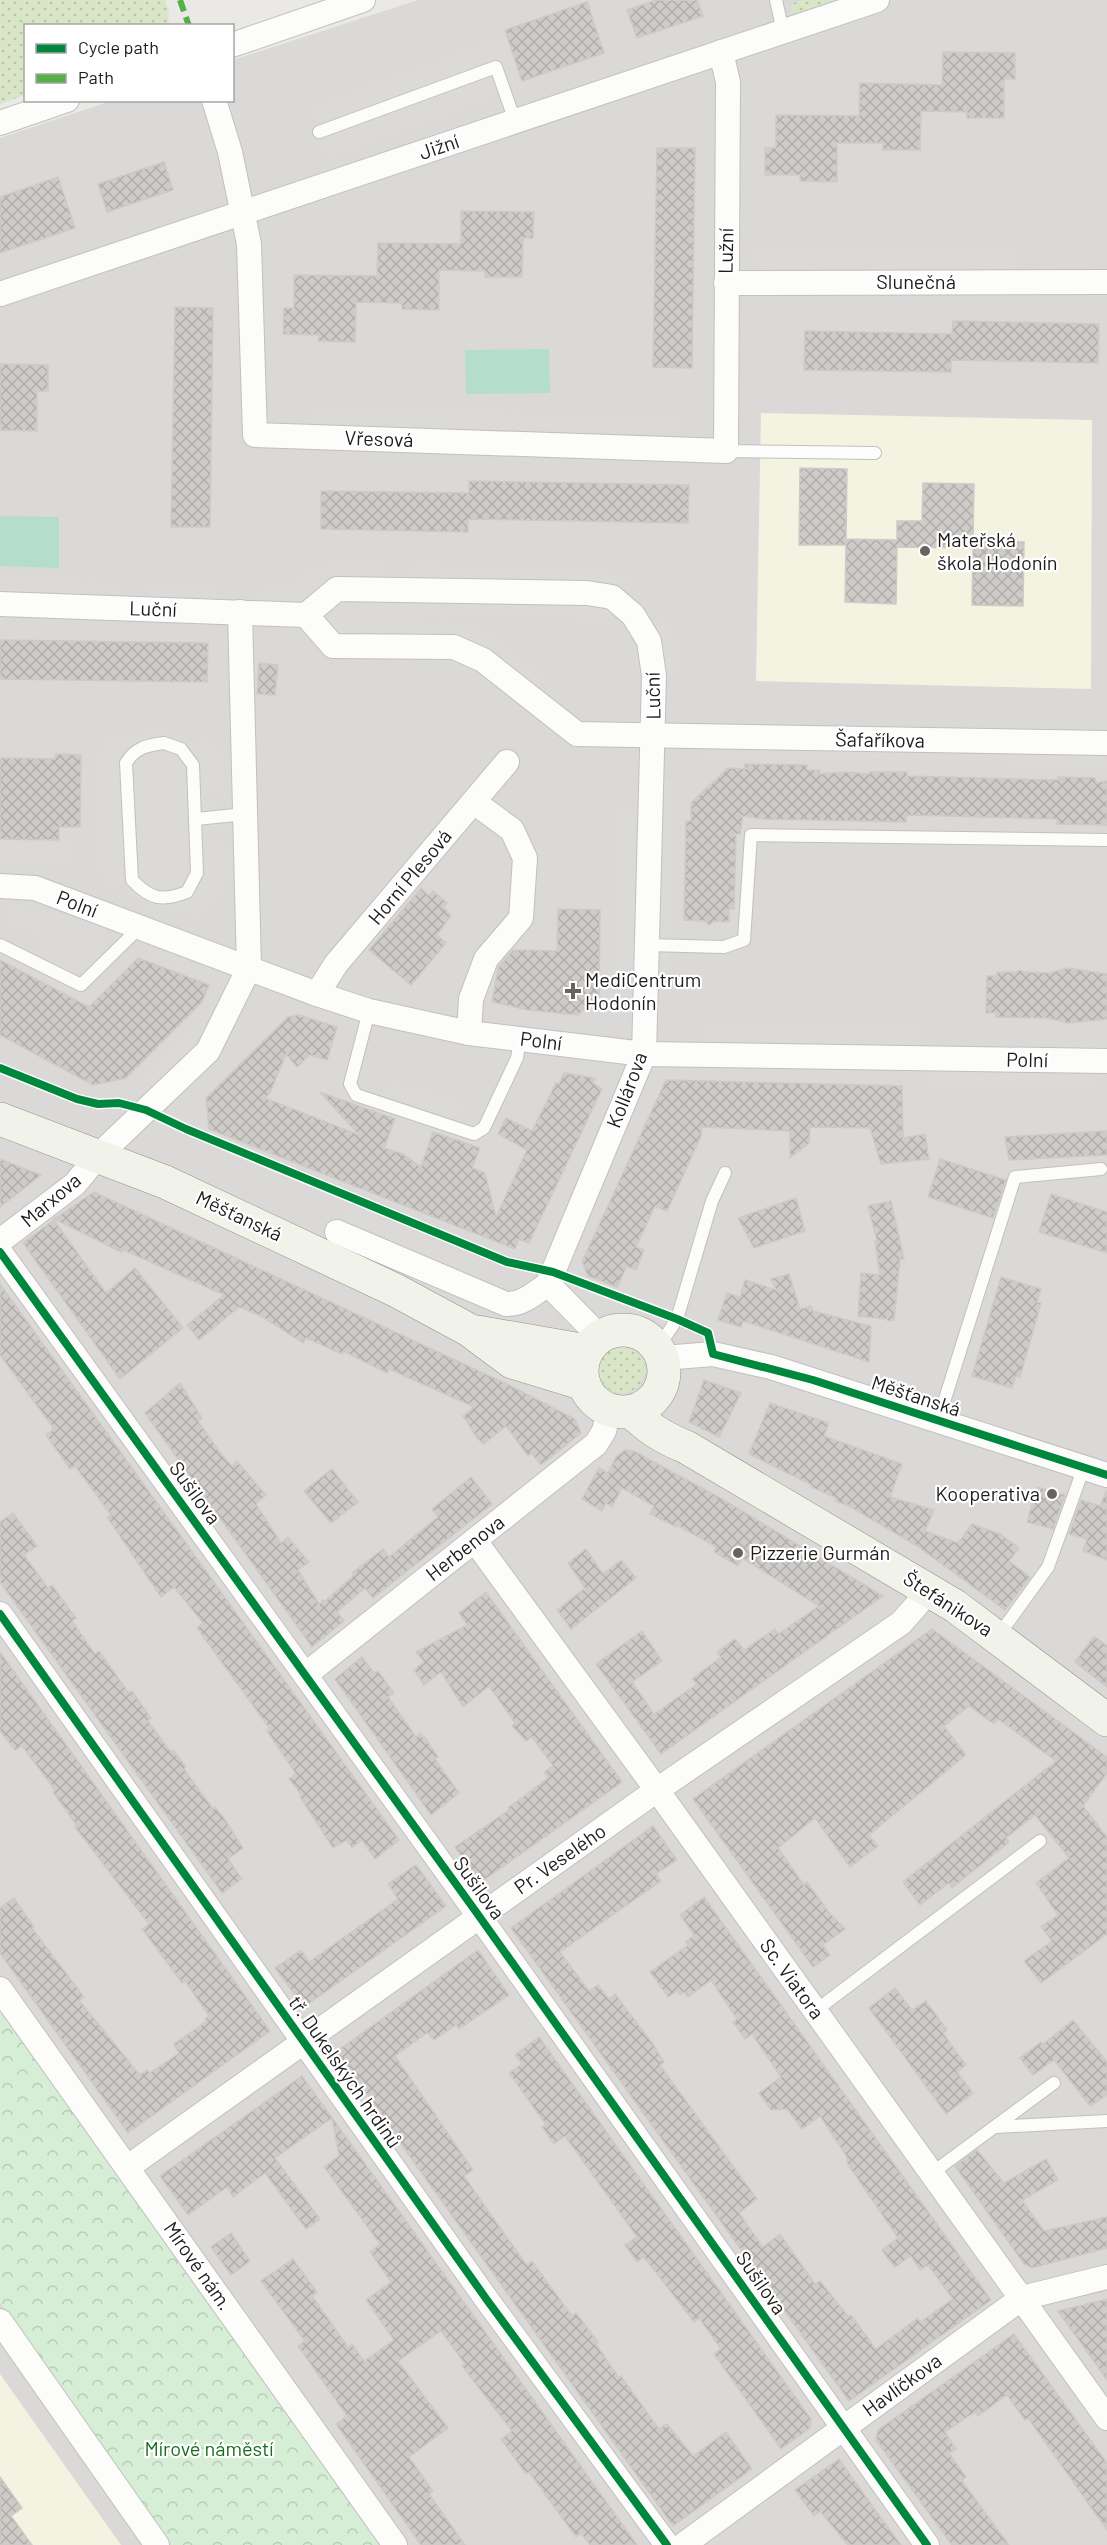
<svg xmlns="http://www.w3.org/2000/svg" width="1107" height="2545" viewBox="0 0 1107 2545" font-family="Barlow,sans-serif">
  <defs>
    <pattern id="grass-dots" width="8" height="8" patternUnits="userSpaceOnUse" patternTransform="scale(1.5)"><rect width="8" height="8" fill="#d8e5c7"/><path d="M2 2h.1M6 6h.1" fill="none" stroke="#b9c4aa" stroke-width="1.8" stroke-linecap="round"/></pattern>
    <pattern id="park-crowns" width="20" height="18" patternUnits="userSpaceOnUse" patternTransform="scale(1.5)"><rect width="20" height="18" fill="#d6eed5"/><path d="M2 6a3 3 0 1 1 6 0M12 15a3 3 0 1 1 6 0" fill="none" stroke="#b7ccb6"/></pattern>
    <pattern id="building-cross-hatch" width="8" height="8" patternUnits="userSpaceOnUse" patternTransform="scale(1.5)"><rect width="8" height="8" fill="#cecbc8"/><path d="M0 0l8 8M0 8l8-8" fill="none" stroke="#b0aeab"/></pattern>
  </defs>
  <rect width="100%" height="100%" fill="#ebe9e5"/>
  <path fill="#dad9d7" d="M418,0H1107V2545H0V138L111,101L232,100L233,60Z"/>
  <g fill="#f4f3e1">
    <path d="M761,413L1092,420L1091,689L756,681Z"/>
    <path d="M0,2374L121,2545H0Z"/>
  </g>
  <g fill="url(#grass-dots)">
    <path d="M0,0H165L169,12L168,25L26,26L25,95L0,104Z"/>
    <path d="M803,0H859L793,17L790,7L794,3Z"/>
    <circle cx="622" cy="1370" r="23"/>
  </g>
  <path fill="url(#park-crowns)" d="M0,2007L382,2545H171L0,2303Z"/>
  <g fill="#b5ddcc">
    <path d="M549,349L550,393L466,394L465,350Z"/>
    <path d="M0,516L59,517V568L0,566Z"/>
  </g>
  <g fill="#dbdad9">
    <path d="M505,36L524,86L328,157L310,108Z"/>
    <path d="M754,251L1016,253V271L754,269Z"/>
    <path d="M316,410L682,416L681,434L315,428Z"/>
    <path d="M338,564L383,565V580H408L409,565L581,568L611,574L634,582L627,594L599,625L584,619L569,618L347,614V619L459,622L473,627L491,635L546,680L535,692L482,649L336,636L259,603V588L281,587L290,585L317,567Z"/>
    <path d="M0,579L122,582V598L0,596Z"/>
    <path d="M148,582L217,583V599L147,597Z"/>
    <path d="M664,615L675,640L678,656L677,675H663L658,638L652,621Z"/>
    <path d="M114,731L119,738L128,741L146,733L163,731L195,743L207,734L220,757L223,787L206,791L205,798L209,804L219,806L227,805L233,799L236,838L231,833L217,827L208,831V843L227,845V882L215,901L195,921L185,909L172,912L148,909L132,898L121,883L103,886L100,865L95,765L104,741Z"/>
    <path d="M701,742L1107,752V765L702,755Z"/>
    <path d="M659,779L674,780L669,984H655Z"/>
    <path d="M618,807H637L634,979L614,977Z"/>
    <path d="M0,842L71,844V866L0,864Z"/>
    <path d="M10,908L55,912L109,928L95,967L78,966L38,955L39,932L7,923Z"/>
    <path d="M151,943L192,959L188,969L147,953Z"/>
    <path d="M703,1026L921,1027V1048H703Z"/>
    <path d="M187,1032L199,1045L154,1088L142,1076Z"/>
    <path d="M927,1069L1091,1072V1090L926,1087Z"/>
    <path d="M390,1081L463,1104L458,1119L385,1096Z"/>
    <path d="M350,1205L491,1265L483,1284L342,1224Z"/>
  </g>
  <g fill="url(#building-cross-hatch)" stroke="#cecbc7" stroke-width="1.5">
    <path d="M656,0H697L703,16L637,38L627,10Z"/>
    <path d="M587,2L604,53L522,81L505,30Z"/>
    <path d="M943,52L1015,53V79H1004V118H967V112L921,111L920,150H883V143H837V182L800,181V175H765V148H776V115L859,116L860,83L942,85Z"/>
    <path d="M657,148H695L692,368L653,367Z"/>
    <path d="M164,162L173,190L107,212L98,184Z"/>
    <path d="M58,177L75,228L0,253V197Z"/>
    <path d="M461,211L534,212L533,238H523L522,277H485V271L439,270V310L402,309V303L356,302L355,342L318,341L319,335L283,334L284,308H294V275L377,276L378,243L461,244Z"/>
    <path d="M175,307L213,308L210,527H171Z"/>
    <path d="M953,321L1099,324L1098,363L951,360V372L804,370L805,331L952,334Z"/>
    <path d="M0,364L48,365V391H37V431L0,430Z"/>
    <path d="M800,468L847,469L846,539L897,540V521H922L923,483L974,484L973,541L1024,542L1023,606L972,605L973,548L897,547L896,604L845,602L846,545H799Z"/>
    <path d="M469,481L689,485L688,523L468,519V532L321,529V491L469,493Z"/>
    <path d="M0,640L208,643L207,682L0,679Z"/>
    <path d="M259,663L278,665L275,695L257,694Z"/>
    <path d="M56,754L81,755L80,827H59V840L0,839V758L55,759Z"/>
    <path d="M745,764L807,765V770H820V774L846,772L870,774V772H907V776L1058,780V777L1095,778L1096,783L1107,781V825L1057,824V819L906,815V822L763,819L743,816L740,834H736L734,909H729V922L714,921L709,925L705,921L684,920L686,821H691V803L728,768L745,769Z"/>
    <path d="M421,888L429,896L433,891L447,903L443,907L451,915L437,935L446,943L411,985L369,950Z"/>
    <path d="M558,909L600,910L599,996L578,1015L528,1010L492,1002L498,968L513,950L557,951Z"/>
    <path d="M138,958L209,985L202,1002L126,1078L93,1085L0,1035V960L89,1007Z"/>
    <path d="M1068,968L1107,974V1019L1068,1023L1048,1018L996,1017V1013H986L987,976H997V972H1016L1020,970L1025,972L1049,973Z"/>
    <path d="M299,1015L337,1027L327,1060L310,1055L297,1067L286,1054L270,1093L265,1098L359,1135L320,1092L395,1119L384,1148L403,1154L421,1167L433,1132L480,1148L472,1168L485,1173L496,1217L527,1150L498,1134L506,1118L532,1131L556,1083L559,1084L564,1073L595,1078L593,1083L602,1089L529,1243L519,1239L515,1249L209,1129L206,1098L288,1017Z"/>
    <path d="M666,1080L902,1086L903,1138L925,1134L929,1159L881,1164L870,1128L810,1127L809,1143L790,1158V1131L702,1127L701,1136L667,1211L655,1206L636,1247L644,1250L636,1270L627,1266L617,1287L588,1276L582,1262Z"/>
    <path d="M1107,1131V1155L1009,1160L1005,1137Z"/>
    <path d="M0,1159L41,1175L0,1207Z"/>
    <path d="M940,1159L1006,1180L993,1218L928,1197Z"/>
    <path d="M94,1192L509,1385L575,1419L581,1433L541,1465L531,1453L528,1456L506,1426L484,1444L477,1438L463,1416L474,1407L389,1369L387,1373L343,1351L342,1354L306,1338L303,1343L261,1316L239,1307L199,1340L187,1325L224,1295L119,1248L123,1253L54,1219Z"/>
    <path d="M1051,1194L1107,1212V1253L1039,1232Z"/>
    <path d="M796,1198L805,1231L754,1248L738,1218Z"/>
    <path d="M891,1201L904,1259H900L894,1320L888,1321L887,1319L858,1316L861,1273L880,1275L875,1241H877L868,1206Z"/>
    <path d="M54,1220L106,1293L135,1268L183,1328L120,1379L23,1243Z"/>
    <path d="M789,1274L800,1309L811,1306L813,1311L871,1326L869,1362L743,1321L741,1327L718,1320L727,1293L740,1297L745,1280L776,1290L771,1279Z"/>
    <path d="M1001,1277L1041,1289L1037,1302L1041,1303L1020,1377L1016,1376L1012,1388L972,1376Z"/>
    <path d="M0,1284L399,1840L375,1859L362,1840L352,1848L347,1840L333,1848L300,1797L302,1796L289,1779L296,1774L267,1731L270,1729L197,1628L203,1623L174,1587L161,1597L107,1517L111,1515L75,1466L70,1469L46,1435L54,1429L0,1355Z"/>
    <path d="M704,1380L741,1393L719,1437L689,1422Z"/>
    <path d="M180,1383L202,1418L198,1421L221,1454L232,1466L237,1461L266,1495L256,1504L281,1543L288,1537L309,1562L298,1570L319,1604L323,1600L324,1602L354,1575L352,1573L383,1549L389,1557L438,1517L432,1509L471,1477L492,1504L373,1598L365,1588L337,1612L344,1621L312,1647L145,1413Z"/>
    <path d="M770,1403L829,1423L824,1436L902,1464L890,1497L934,1510L925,1531L958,1543L972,1524L1000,1534L1019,1548L1009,1561L1030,1577L1005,1610L917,1546L847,1505L835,1501L836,1498L811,1487L812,1485L749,1454Z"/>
    <path d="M625,1450L634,1451L724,1500L883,1596L661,1754L596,1664L642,1631L662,1661L632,1682L654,1714L697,1684L692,1679L721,1657L717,1652L735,1639L744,1650L775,1629L778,1634L819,1606L742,1558L738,1566L714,1552L716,1547L677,1525L676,1527L650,1514L654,1506L622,1488L612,1507L606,1503L602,1511L582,1499L599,1468L608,1473L616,1457Z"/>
    <path d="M332,1469L358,1502L331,1523L304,1491Z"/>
    <path d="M1037,1487L1065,1495L1053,1529L1027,1522Z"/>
    <path d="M1106,1491L1107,1492V1560L1083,1551L1087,1539L1069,1534L1081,1500L1100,1506Z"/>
    <path d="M13,1513L37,1546L24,1555L48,1588L52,1585L76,1618L72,1621L95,1654L99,1651L129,1693L132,1691L151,1718L148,1721L171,1752L173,1750L186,1767L184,1769L213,1809L215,1807L224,1818L243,1848L228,1859L242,1879L222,1893L0,1582V1522Z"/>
    <path d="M586,1549L603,1574L621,1560L636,1578L571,1629L557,1610L585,1588L568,1563Z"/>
    <path d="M486,1592L622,1782L484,1880L477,1878L455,1847L509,1810L508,1808L548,1778L544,1772L553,1766L532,1737L526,1741L512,1726L515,1723L489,1686L463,1707L441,1672L424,1685L414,1670L424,1662L416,1652L467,1625L459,1613Z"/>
    <path d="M932,1629L1107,1757V1773L1083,1806L1107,1837V1934L1041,1983L1024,1961L1052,1941L1041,1927L1058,1915L1036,1883L1069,1858L1035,1815L1006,1838L1009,1842L952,1888L949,1883L920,1905L903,1882L1056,1761L998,1719L994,1724L969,1706L944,1726L966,1755L869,1835L878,1846L850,1867L815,1818L778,1848L804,1885L807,1882L828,1911L845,1929L823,1945L830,1955L813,1967L693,1799Z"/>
    <path d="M1094,1636L1107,1646V1687L1075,1662Z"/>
    <path d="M0,1652L270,2031L128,2133L0,1953V1908L14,1898L34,1927L32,1928L84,1997L79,2000L140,2075L147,2070L150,2073L179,2053L174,2044L207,2021L205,2019L209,2016L185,1981L182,1983L142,1929L149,1924L75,1827L77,1826L53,1792L55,1790L22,1746L15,1750L0,1731Z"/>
    <path d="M362,1657L374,1673L378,1671L394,1693L388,1697L416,1737L420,1733L423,1738L424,1736L438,1757L435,1759L459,1793L431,1815L335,1679Z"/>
    <path d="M653,1826L677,1860L656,1874L661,1881L560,1952L589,1991L598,1985L609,1999L615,1994L653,2044L664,2062L660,2065L757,2199L739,2213L763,2247L780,2234L815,2284L820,2281L849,2317L851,2315L876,2349L918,2318L920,2322L953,2299L928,2265L920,2270L911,2256L895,2267L888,2259L882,2250L898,2238L847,2163V2157L820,2116L802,2129L787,2109L771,2110L759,2093L781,2077L752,2034L745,2039L733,2022L737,2019L711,1980L688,1997L684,1992L680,1995L677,1991L668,1997L650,1972L688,1945L686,1942L694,1935L680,1915L704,1897L991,2300L849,2401L511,1928Z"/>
    <path d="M416,1865L446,1906L304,2007L275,1968L301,1950L309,1962L398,1899L388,1884Z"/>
    <path d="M478,1950L509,1995L459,2029L456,2025L434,2040L427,2033L395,2056L473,2170L464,2176L503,2232L527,2265L532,2261L572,2316L576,2313L598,2342L596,2344L619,2378L621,2376L659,2429L667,2424L693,2456L726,2432L752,2469L673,2526L386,2123L368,2094H366L339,2056L340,2049Z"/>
    <path d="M895,1988L912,2010L926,2001L947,2030L943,2033L966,2065L957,2072L973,2093L946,2114L869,2008Z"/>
    <path d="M1073,2020L1107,2062V2095L1090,2106L1054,2060L1033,2075L1020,2058L1041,2042L1043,2044Z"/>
    <path d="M539,2037L811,2419L810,2428L781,2449L714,2354L721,2349L699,2318L694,2322L644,2257L637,2262L625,2245L637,2237L565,2136L554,2144L542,2127L546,2125L509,2073L522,2064L515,2055Z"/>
    <path d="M302,2076L371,2172L637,2545H590L581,2533L576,2537L529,2472L526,2474L501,2439L512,2431L462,2366L465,2364L441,2331L398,2361L448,2428L409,2457L433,2491L429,2494L465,2545H421L336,2424L347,2416L298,2346L305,2341L261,2281L293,2259L317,2292L312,2296L348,2347L352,2344L364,2361L394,2340L366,2300L391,2282L370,2252L380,2244L324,2167L339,2156L332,2118L275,2158L320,2219L306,2229L265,2173L233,2197L227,2187L188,2215L160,2176Z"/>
    <path d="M977,2150L1004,2183L1046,2159L1058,2180L1022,2200L1044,2231L1107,2217V2248L1032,2268L1024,2264L955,2166Z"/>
    <path d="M231,2233L250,2261L231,2275L211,2247Z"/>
    <path d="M1107,2299V2380L1058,2311Z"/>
    <path d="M1014,2334L1107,2463V2530L1028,2418L1025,2420L1007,2395L978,2416L975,2412L945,2432L956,2449L949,2453L966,2477L962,2481L1009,2545H952L876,2440L878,2430Z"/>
    <path d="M839,2459L881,2518L901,2545H848L820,2511L814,2516L795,2490Z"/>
    <path d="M0,2477L22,2508L11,2516L32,2545H0Z"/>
  </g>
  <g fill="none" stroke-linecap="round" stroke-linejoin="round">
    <defs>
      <g id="lane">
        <path d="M776,0L783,32"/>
        <path d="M319,132L496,67L515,121"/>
        <path d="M726,451L875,453"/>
        <path d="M164,743L181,749L193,765L197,873L187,892C162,902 150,899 132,880L126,763C135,748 147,745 164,743Z"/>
        <path d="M196,819L245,814"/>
        <path d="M0,945L81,985L139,928"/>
        <path d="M647,945L724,947L744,940L751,835L1107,840"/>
        <path d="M369,1011L350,1084L356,1095L474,1134L484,1128L517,1058L520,1039"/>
        <path d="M658,1348L677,1319L712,1201L725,1173"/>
        <path d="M938,1421L1015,1177L1101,1169"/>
        <path d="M998,1636L1048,1567L1084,1467"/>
        <path d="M815,2011L1040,1841"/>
        <path d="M995,2127L1107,2121"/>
        <path d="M932,2173L1054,2083"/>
      </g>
      <g id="street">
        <path d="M232,45L363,0"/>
        <path d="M214,100L230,152L249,244L255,435L726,451L728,82L721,52"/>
        <path d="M0,123L67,100"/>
        <path d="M726,283L1107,282"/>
        <path d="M0,294L877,0"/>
        <path d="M0,604L306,615L337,589L587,593L612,597L633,615L649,641L654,676L644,1054L548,1284"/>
        <path d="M306,615L333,646L454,647L483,660L577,734L1107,743"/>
        <path d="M0,886L35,888L317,994L369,1011L469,1033L644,1054L1107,1061"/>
        <path d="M317,994L336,964L507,762"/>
        <path d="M469,1033L471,999L486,959L521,918L525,858L512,830L474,802"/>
        <path d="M337,1232L506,1304C522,1305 535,1293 548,1284"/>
        <path d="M0,1241L75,1184L98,1156L208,1051L249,968L240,612"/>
        <path d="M0,1252L479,1916L927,2545"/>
        <path d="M548,1284L600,1337"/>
        <path d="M663,1358L713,1354L771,1367L1107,1475"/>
        <path d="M475,1541L657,1790L1107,2418"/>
        <path d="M0,1614L487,2300L667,2545"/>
        <path d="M305,1675L596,1444L604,1431L609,1410"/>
        <path d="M0,1989L395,2545"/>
        <path d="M128,2167L657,1790L901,1623L930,1590"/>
        <path d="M0,2321L157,2545"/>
        <path d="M683,2545L1022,2298L1107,2277"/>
      </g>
      <g id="secondary">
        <path d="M0,1119L165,1182L395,1290L469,1330L512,1362L584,1384"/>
        <circle cx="623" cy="1371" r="41"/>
        <path d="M477,1332L587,1351"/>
        <path d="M632,1412C649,1429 664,1438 686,1447L955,1606L1107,1720"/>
      </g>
    </defs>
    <use href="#lane" stroke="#c1c0be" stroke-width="14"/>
    <use href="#street" stroke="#c1c0be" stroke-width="26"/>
    <use href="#secondary" stroke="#91927f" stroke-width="34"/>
    <use href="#lane" stroke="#fcfcfb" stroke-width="12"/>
    <use href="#street" stroke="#fcfcfb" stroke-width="24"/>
    <use href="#secondary" stroke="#f1f2ea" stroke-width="33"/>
    <path stroke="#55b145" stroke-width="6" stroke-dasharray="12 6" stroke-linecap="butt" d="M180,0L189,26"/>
    <defs>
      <g id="cycleway">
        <path d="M0,1068L77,1099L98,1104L119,1103L146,1110L186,1129L507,1262L553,1272L677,1319L708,1333L713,1354L813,1380L1107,1475"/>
        <path d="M0,1252L479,1916L927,2545"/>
        <path d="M0,1614L487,2300L667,2545"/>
      </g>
    </defs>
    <use href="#cycleway" stroke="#fff" stroke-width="11"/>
    <use href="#cycleway" stroke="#00873e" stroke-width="8"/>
  </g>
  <g fill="#656463" stroke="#fff" stroke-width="2">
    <circle cx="925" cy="551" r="6"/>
    <path d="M570 982h6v6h6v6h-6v6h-6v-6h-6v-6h6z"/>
    <circle cx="1052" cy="1494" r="6"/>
    <circle cx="738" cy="1553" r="6"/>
  </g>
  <g text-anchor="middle" stroke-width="4.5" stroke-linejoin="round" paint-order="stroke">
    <g font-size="20" fill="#1d1d1d" stroke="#fff">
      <text transform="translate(439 147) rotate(-19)" y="7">Jižní</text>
      <text transform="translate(726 251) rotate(-89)" y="7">Lužní</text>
      <text x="916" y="289">Slunečná</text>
      <text transform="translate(379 439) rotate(2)" y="7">Vřesová</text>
      <text transform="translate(153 609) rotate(2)" y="7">Luční</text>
      <text transform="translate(653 696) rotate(-91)" y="7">Luční</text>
      <text transform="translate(880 740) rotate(1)" y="7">Šafaříkova</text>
      <text transform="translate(410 877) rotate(-50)" y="7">Horní Plesová</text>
      <text transform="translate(77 904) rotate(21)" y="7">Polní</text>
      <text transform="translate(541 1041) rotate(7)" y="7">Polní</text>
      <text transform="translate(1027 1060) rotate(1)" y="7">Polní</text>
      <text transform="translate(627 1090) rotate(-69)" y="7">Kollárova</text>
      <text transform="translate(51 1200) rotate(-40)" y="7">Marxova</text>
      <text transform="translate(239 1216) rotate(25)" y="7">Měšťanská</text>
      <text transform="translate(916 1396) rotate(18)" y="7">Měšťanská</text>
      <text transform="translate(195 1493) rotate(54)" y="7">Sušilova</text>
      <text transform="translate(465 1548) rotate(-38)" y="7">Herbenova</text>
      <text transform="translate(948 1604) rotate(33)" y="7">Štefánikova</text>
      <text transform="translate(560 1859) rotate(-35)" y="7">Pr. Veselého</text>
      <text transform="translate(479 1888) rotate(54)" y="7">Sušilova</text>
      <text transform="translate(792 1979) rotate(54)" y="7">Sc. Viatora</text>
      <text transform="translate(345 2072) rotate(55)" y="7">tř. Dukelských hrdinů</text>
      <text transform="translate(198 2266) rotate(55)" y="7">Mírové nám.</text>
      <text transform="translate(761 2283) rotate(55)" y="7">Sušilova</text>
      <text transform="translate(902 2385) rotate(-36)" y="7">Havlíčkova</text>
    </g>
    <g font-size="20" fill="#1d1d1d" stroke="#fff" text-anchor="start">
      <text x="937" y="547">Mateřská<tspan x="937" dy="23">škola Hodonín</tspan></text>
      <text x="585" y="987">MediCentrum<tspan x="585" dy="23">Hodonín</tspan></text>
      <text x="1040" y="1501" text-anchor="end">Kooperativa</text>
      <text x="750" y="1560">Pizzerie Gurmán</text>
    </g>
    <g font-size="20" fill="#166f1d" stroke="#fff">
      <text x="209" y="2456">Mírové náměstí</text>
    </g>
  </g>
  <rect x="24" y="24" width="210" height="78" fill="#ffffff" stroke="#a5a5a5" stroke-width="1.5"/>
  <rect x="36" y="44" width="30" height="9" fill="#00873e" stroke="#a5a5a5" stroke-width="1.5"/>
  <text x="78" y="54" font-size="18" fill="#1d1d1d">Cycle path</text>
  <rect x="36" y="74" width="30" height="9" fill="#55b145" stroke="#a5a5a5" stroke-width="1.5"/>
  <text x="78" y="84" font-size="18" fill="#1d1d1d">Path</text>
</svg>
